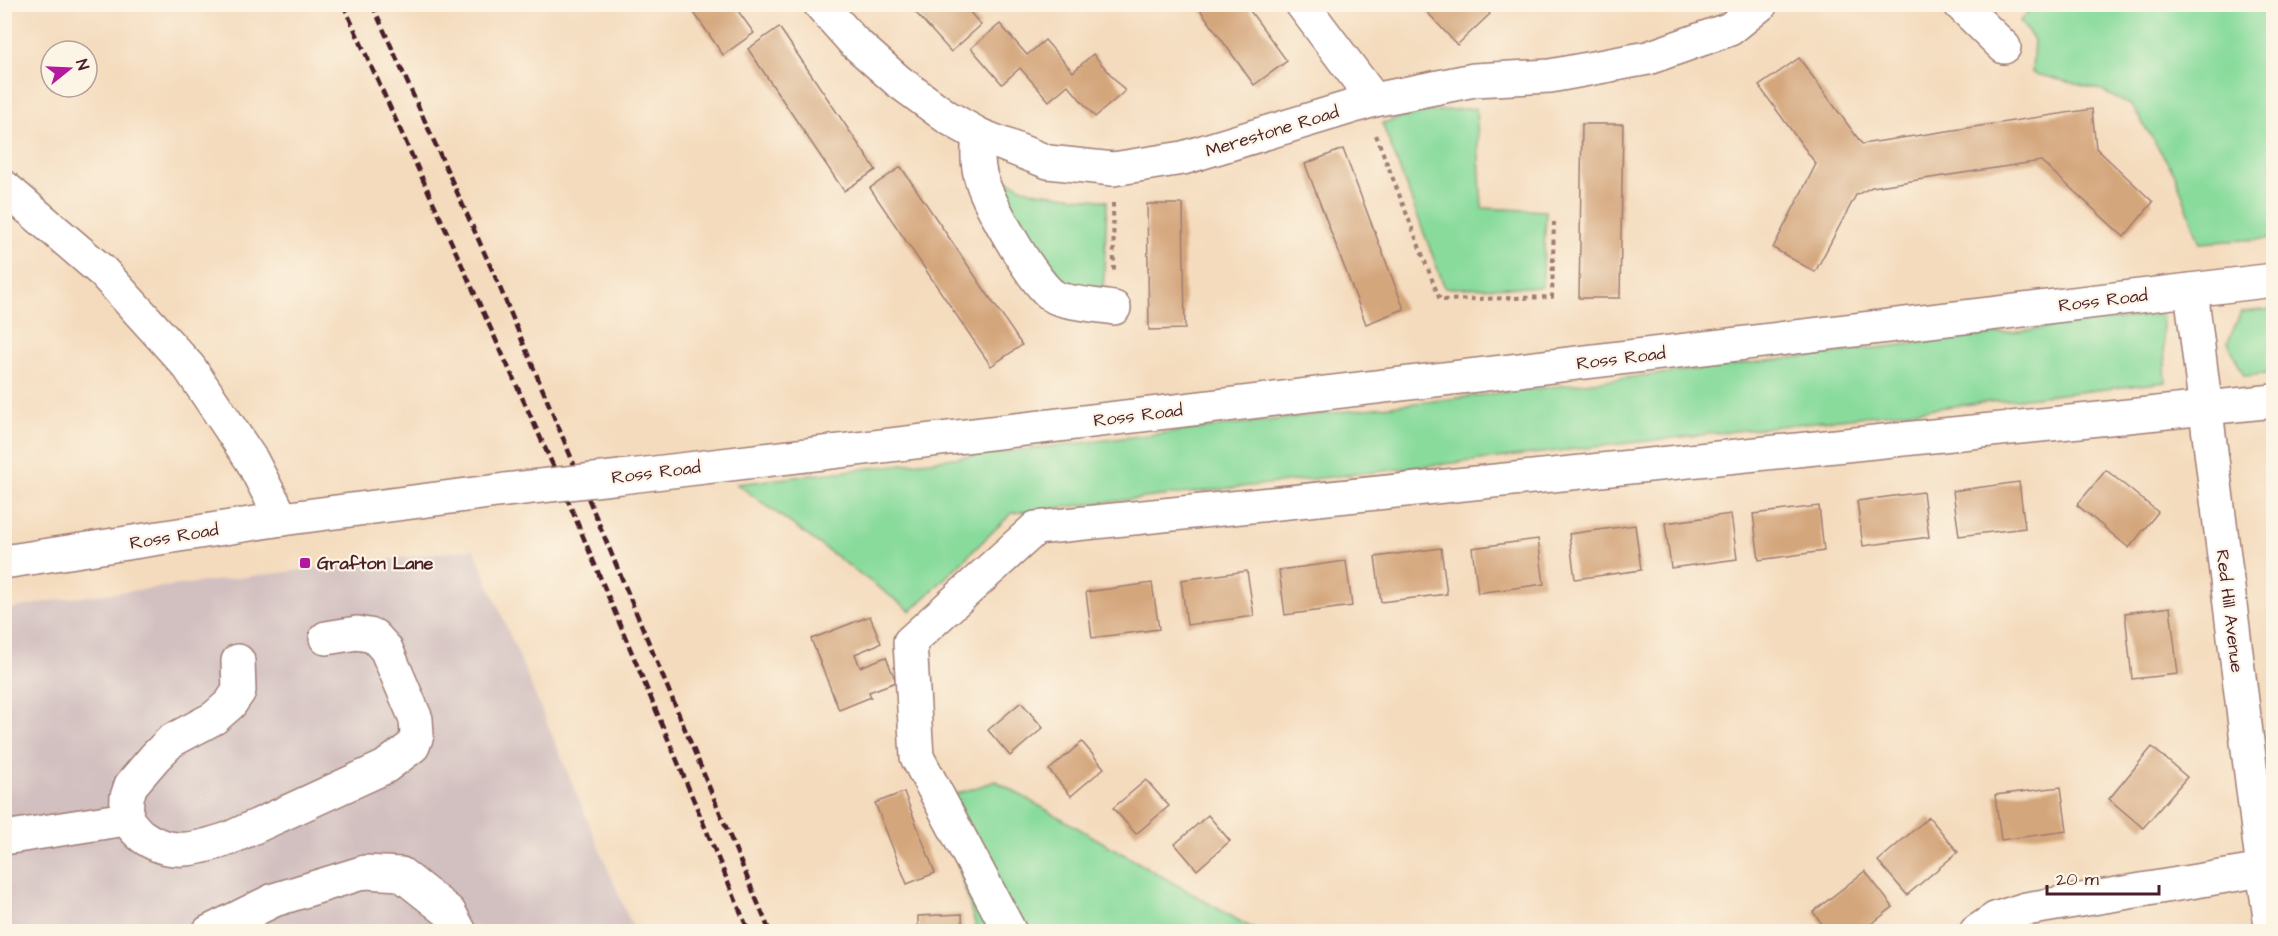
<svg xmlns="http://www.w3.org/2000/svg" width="2278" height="936" viewBox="0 0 2278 936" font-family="'Architects Daughter',sans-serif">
  <rect width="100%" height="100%" fill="#fcf5e5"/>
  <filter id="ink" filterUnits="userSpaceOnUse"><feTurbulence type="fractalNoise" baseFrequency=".0167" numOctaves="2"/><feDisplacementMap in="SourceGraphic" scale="12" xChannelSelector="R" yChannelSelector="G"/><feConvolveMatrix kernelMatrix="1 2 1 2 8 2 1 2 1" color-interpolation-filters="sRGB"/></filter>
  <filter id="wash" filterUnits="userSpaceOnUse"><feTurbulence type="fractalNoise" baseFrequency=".008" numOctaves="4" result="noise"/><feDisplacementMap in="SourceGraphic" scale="24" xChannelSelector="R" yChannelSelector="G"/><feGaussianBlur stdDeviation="1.35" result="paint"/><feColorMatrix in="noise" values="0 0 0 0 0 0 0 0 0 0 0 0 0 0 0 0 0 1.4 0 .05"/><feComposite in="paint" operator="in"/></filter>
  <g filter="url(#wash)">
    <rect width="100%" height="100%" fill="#f4dbbd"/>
    <path fill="#d2bfc0" d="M474,549L634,931L5,932V610L57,600Z"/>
    <g fill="#89db9c" stroke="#6a7d64" stroke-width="1.5">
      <path d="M2036,4L2273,5V238L2200,243L2175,174L2132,106L2100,90L2032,73L2034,40L2020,21Z"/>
      <path d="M1476,108L1482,208L1546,211L1542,287L1445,288L1382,123L1425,112Z"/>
      <path d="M999,177L1030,191L1107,201L1103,294L1072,289L1034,259Z"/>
      <path d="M2273,309V373L2244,376L2228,342L2241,312Z"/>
      <path d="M2162,314L2166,382L1012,513L911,611L737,484Z"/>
      <path d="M996,781L1257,931H977L940,799Z"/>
    </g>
    <g id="blocks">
      <g fill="#d4a67c">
        <path d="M688,4H733L754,33L723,55Z"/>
        <path d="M908,4H963L981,25L951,52Z"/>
        <path d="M1196,4H1245L1287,61L1254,85Z"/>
        <path d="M1420,4H1481L1490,14L1457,45Z"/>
        <path d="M1000,24L1027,55L1045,40L1073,72L1093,54L1125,91L1095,117L1068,85L1049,101L1020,68L1002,84L971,48Z"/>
        <path d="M779,27L876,170L844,191L748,49Z"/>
        <path d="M1799,58L1862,144L2092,109L2096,148L2153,202L2124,237L2041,161L1872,187L1856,195L1815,272L1773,248L1816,164L1759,86Z"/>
        <path d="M1582,124H1623L1620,298H1579Z"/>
        <path d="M1343,149L1404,309L1366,324L1305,164Z"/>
        <path d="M901,167L1022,345L991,366L870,188Z"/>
        <path d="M1147,204H1183L1185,329L1149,330Z"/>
        <path d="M2106,470L2158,512L2129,548L2077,505Z"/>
        <path d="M2019,482L2025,528L1959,536L1953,491Z"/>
        <path d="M1923,492L1929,537L1863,546L1857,501Z"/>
        <path d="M1819,506L1824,551L1759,560L1753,514Z"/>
        <path d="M1731,514L1737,559L1671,568L1665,523Z"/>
        <path d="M1635,525L1641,570L1575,579L1569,534Z"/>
        <path d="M1538,539L1544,584L1478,593L1472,548Z"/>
        <path d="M1441,548L1447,594L1381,602L1375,557Z"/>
        <path d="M1346,561L1352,606L1285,615L1279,570Z"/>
        <path d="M1247,571L1254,616L1187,625L1181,580Z"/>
        <path d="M1152,583L1159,629L1092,638L1086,592Z"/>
        <path d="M2170,607L2178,674L2132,679L2125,613Z"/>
        <path d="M870,616L881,643L855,654L860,667L886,657L896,682L869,692L871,697L839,710L811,639Z"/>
        <path d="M1021,702L1043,728L1010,756L988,730Z"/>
        <path d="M1082,742L1104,768L1071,796L1049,770Z"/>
        <path d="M2152,747L2187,777L2143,828L2109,799Z"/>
        <path d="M1146,780L1169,806L1136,834L1113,808Z"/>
        <path d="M2061,787L2067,831L2001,840L1995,795Z"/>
        <path d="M904,792L935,873L907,884L875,803Z"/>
        <path d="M1208,815L1230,841L1197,870L1175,844Z"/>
        <path d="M1929,817L1958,852L1907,895L1878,861Z"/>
        <path d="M1865,871L1893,907L1861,932H1828L1813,912Z"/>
        <path d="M962,914L963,932H918V916Z"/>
      </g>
    </g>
  </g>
  <g filter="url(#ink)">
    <use href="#blocks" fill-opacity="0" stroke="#9f7d74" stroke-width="1.5"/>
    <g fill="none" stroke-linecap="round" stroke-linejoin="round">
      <defs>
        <g id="minor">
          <path d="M820,4L853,41L898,81L947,117L979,135L1048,162L1113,169L1183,158L1374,100L1474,80L1550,76L1648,58L1730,29L1761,4"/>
          <path d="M1302,4L1374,100"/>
          <path d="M1960,4L2004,47"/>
          <path d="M979,135C977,151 977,166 982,181C989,204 1035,287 1055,297C1063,302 1102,306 1114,308"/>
          <path d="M4,187L103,272L189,367L252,461L282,519"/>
          <path d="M2191,290L2263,870L2272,932"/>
          <path d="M238,661L239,691L230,704L214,718L171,741L155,757L131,785L127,797L126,819C131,824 136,832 142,836C170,857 198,849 228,839L385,767L413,746L417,735L416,719L386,649L374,636L357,633L326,638"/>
          <path d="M4,838L126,819"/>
          <path d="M209,932L274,900L365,872L401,874L449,912L460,932"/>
          <path d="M1010,932L917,757L910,642L1036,528L2274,401"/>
          <path d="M1976,932L1995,919L2026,909L2263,870"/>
        </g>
        <g id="highway">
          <path d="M621,477L2274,280"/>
          <path d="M4,562L282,519L505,490"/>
        </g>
      </defs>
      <use href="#minor" stroke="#9f7d74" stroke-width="36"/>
      <use href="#highway" stroke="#9f7d74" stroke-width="36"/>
      <g stroke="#9f7d74" stroke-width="4" stroke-dasharray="4.5 4.5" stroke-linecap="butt">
        <path d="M1376,135L1440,300L1552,297L1554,222"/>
        <path d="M1113,203L1114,271"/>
      </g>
      <use href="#minor" stroke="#fff" stroke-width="33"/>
      <use href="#highway" stroke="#fff" stroke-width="33"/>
      <g stroke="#4a1f2b" stroke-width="4.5" stroke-dasharray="9 4.5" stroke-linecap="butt">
        <path d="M343,4L556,472L749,932"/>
        <path d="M372,4L498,283L770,932"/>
      </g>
      <defs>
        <path id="highway-bridge" d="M505,490L621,477"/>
      </defs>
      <use href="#highway-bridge" stroke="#9f7d74" stroke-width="36" stroke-linecap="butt"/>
      <use href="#highway-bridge" stroke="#fff" stroke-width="33"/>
    </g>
  </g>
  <rect fill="#b5179e" stroke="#fcf5e5" stroke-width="2" x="299" y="557" width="12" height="12" rx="3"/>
  <g text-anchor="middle" stroke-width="4.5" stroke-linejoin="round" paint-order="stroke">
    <g font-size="18" fill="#4a1f2b" stroke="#fcf5e5">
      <text transform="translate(1272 131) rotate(-17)" y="6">Merestone Road</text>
      <text transform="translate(2103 300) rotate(-7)" y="6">Ross Road</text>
      <text transform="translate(1621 358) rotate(-7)" y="6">Ross Road</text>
      <text transform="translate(1138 415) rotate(-7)" y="6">Ross Road</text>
      <text transform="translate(656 472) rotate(-7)" y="6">Ross Road</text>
      <text transform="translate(174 536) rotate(-9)" y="6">Ross Road</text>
      <text transform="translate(2230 611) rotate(83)" y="6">Red Hill Avenue</text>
    </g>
    <g font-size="18" font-weight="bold" fill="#4a1f2b" stroke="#fcf5e5" text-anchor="start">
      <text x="317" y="569">Grafton Lane</text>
    </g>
  </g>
  <rect width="2278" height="936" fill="none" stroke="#fcf5e5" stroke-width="24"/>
  <g transform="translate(69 69) rotate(72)"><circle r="28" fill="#fcf5e5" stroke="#b59f9b" stroke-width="1.5"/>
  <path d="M0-4.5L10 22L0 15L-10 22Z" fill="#b5179e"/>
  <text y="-9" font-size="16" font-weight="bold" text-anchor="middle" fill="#4a1f2b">N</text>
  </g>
  <path d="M2047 885v9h112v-9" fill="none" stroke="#4a1f2b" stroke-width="3"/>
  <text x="2056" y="885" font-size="18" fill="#4a1f2b" stroke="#fcf5e5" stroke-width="4.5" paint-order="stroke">20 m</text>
</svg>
